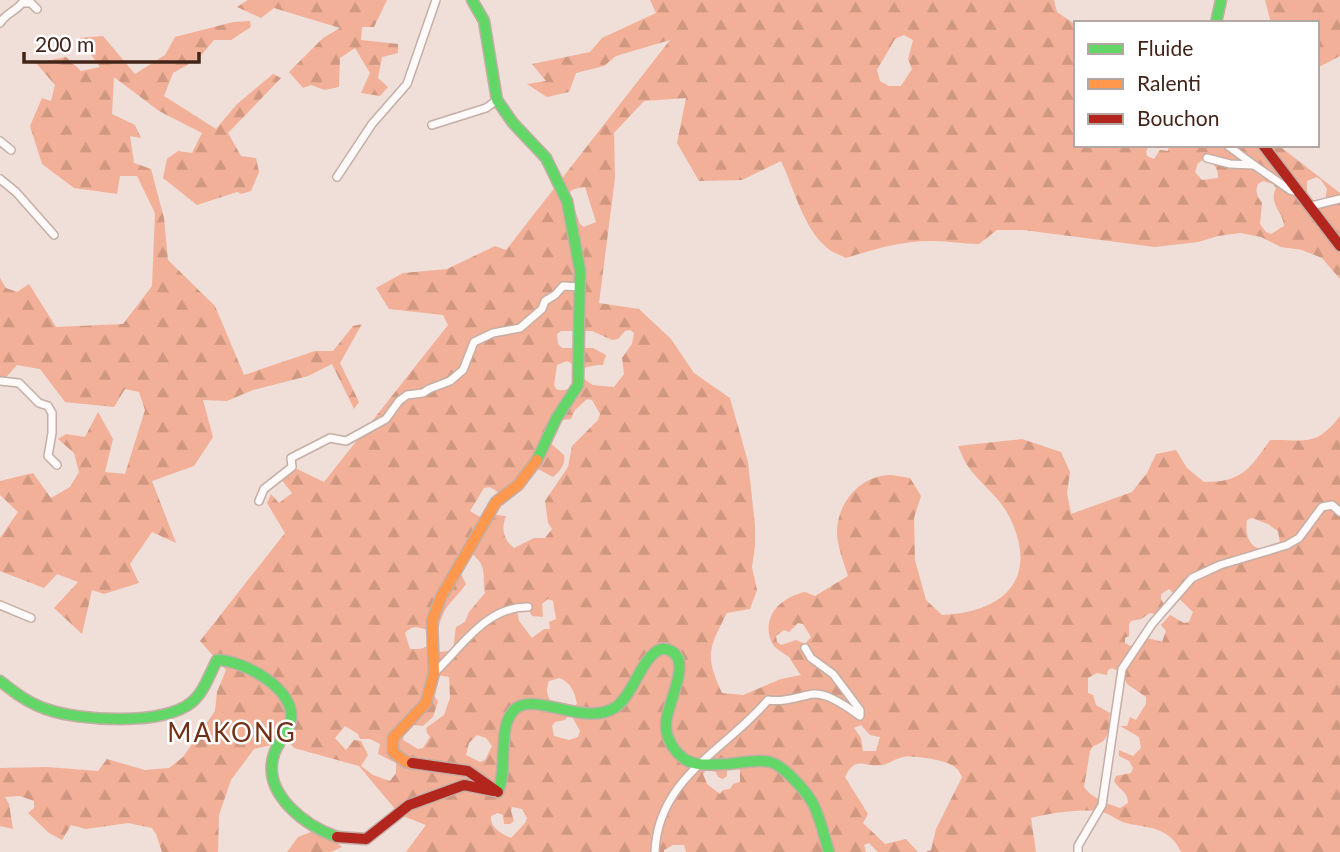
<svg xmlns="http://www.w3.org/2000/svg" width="1340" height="852" viewBox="0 0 1340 852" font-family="Lato,sans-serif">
  <defs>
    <pattern id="forest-firs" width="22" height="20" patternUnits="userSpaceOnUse" patternTransform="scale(1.75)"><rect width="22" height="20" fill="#f1b097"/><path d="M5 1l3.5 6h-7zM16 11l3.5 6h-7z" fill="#d09781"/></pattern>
  </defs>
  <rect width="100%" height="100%" fill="#f0ded8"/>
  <g fill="url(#forest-firs)" fill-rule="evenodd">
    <path d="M248,0H387L374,27H362L361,40L398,44V53L382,57L378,78L388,87L380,96L361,93L370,73L355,48L340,58L339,87L325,90L311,85L303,88L289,72L323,38L340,28L274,8L261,18L237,7Z"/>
    <path d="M650,0H1054L1057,12L1076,25V145H1150L1146,151L1147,156L1154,159L1160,150L1168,151L1169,145H1278L1340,193V279L1322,258L1302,250L1281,247L1261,237L1240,233L1218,236L1198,242L1155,247L1023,230H997L979,244C964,244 949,241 934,241C905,240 874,249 846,258C840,255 831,252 826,247C803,227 794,188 781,161L742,180L699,181L677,143L686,98L644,101L614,133L615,178L599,303L639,309L671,339L694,373L730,398L748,462L755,525V546L752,567L757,590L750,609L727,613C708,649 705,656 722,693L743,695L781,679L801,675C797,670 793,663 789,657C784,653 775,649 772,643C760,617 781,597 805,592L815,596L848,576C844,563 837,546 837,532C837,504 859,477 888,475C895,475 903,477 910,478L921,496L914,518L915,560L926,600L942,615C1005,612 1040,578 1009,516C998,495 980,484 967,465C963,459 961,452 958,446L1022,439L1061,452L1070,472L1067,493L1071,514L1132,492L1147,473L1156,454L1176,450L1187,468L1204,482C1242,482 1249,470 1270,440C1306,439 1315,448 1340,416V852H1181C1170,827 1149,828 1126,823C1117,821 1110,813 1101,812C1079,808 1052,813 1031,818L1036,852H925L931,850L936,829L962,777C960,774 959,770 956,768C948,760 913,755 903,757C896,758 889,764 882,765C864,768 856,754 845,777L868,814L863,823L885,844L906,839L918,852H878L869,843L864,845L866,852H686L684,845H673L664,850V852H406L426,825L400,815L359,766L294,748L288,741L254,749L231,780L219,815L218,852H162L156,834L152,828L128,823L86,829L71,825L62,840L49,833L28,813L34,808V801L20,796L5,797L9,804L13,829L0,826V768L47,767L98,771L107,759L145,770L169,768L183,757L215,711L217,692L226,670L200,641L285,533L267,503L271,494L279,503L292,493L281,479L297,469L324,482L448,325L443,315L389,309L376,288L403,273L447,269L495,246L506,250L670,40L616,56L604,66L576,73L569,92L547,97L527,84L546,81L532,64L590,52L602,38L656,13ZM904,35L913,40L908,59L912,69L901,86H889L880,81L877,70L895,39ZM1203,160C1212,160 1219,168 1218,178L1202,180L1195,172L1198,163ZM1317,177L1321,180L1327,189L1325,200H1310L1307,196V181ZM1263,181L1273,184L1276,188C1268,204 1283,211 1284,226L1271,234L1266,232L1260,224L1262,203C1257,196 1255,192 1258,184ZM585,187L596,222L584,227L580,224L568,193L574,189ZM630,330L634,333L632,344L622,358L624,374L614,387L593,385L584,379C574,384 567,394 556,389L554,385L557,365L567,361C589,373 582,365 603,365L606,355L593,348H562L558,344L557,334L561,331H592L612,340L618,339L625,331ZM587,399L592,400L600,414L598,420L572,446L568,467L545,501L548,523L552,529L545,538H534L514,548C503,540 501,528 506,516L496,515L487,521L470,511L484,488L490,487L504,496C531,492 523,481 538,469L553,477C560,471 566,464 564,455L548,441L561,420L571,419L575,410ZM1252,518L1268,524L1278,531L1280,543L1271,550C1251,552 1244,537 1247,520ZM472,554C488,566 482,576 485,593L469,612L465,622L456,627L453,649L449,651L438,652L431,645L420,649H410L405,633C417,620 424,633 438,631C444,603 451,605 466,584L460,572L469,556ZM1169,589L1193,612L1189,622L1184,623L1170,615L1161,625L1166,631L1162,642C1136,634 1148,642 1130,646L1125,643V638L1129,636V625L1131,621L1141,619L1150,613L1160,615L1166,608L1161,599V594ZM548,599L553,601L556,619L549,622L550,629H544L532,638L519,621L517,611L528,609L532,616L543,617L542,604ZM798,623L803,624L811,637L805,644L796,640L781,645L777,642L776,636L784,630L789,632ZM1112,668L1122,673L1127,684L1146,697V704L1136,720L1130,717L1127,726H1120L1139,737L1141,748L1133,756L1119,750V756L1129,761L1133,768L1131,773L1116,776L1114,781C1119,790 1128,791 1128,803L1120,808C1108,804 1090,797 1084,787L1090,751L1093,746C1111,741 1108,730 1110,713L1096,705L1093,695L1088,693V678L1097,673L1107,675L1108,670ZM437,675L449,677L450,698L444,715L426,728L427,733L430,737L423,748L418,749L403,740L404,729L407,724L423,726L433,717L438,701L434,696L435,688L432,684ZM559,678C571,682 575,693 577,704L572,707L570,713L580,731L578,737L569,740L554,736L552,726L555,722L565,720L568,716C555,706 542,699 549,681ZM861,725L870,735L880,737L876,751H863L861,738L854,728ZM345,726L358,734L360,739H370L380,744L378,754L396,763V773L390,781L373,775L361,766L368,755L361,741L354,740L346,750L335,738ZM477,735L486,738L492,746L485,760L480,762L466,755L469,743ZM732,767L740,770V782L733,784L730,789L723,790L720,794L707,784L703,774L706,770L716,772L718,777L723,779L727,776V768ZM512,807L522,809L527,818L525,823L511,838C502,834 489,827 491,816L498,813L503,815L504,824H510L514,821L511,811Z"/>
    <path d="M1265,0H1340V56L1317,68V23H1271Z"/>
    <path d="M250,21L251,27L231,40H214L198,59L173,73L164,96L216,129L237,104L273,74L281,78L228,133L241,156L256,158L259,172L251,191L241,194L237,192L197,205L163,178L167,159L178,151L192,153L202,133L159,111L114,77L112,114L135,125L141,138L130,136L134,163L151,169L164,218L168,260L215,306L244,375L315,351H333L353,326L362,324L340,363L359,402L354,409L332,364L308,376L253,390L227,401L203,400L213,437L194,466L152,481L176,543L152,532L130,564L139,583L104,594L92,590L82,634L54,608L78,582L57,574L44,588L0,571V538L18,512L0,495V481L33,473L51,498L70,487L79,472L74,453L58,439L66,434L85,437L98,412L113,439L105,472L125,474L145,410L139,392L125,389L114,407L65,402L40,369L17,365L0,384V278L6,288L17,292L29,284L56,327L123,324L152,286L155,213L137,176H120L117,194L74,188L42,164L30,126L42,98L51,101L55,85L36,63L66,57L81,71L100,67L79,38L103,36L135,74L165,55L175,37L233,22Z"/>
    <path d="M319,829L342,847L331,852H287L298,837Z"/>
  </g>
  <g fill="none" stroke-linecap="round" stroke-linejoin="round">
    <defs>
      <g id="street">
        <path d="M0,23C5,14 16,11 22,3H31L37,9"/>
        <path d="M432,125L486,108L497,100"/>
        <path d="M0,141L11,150"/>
        <path d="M1227,145L1254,165"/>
        <path d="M1207,158L1230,164L1254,165L1290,190L1298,192"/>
        <path d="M337,177L372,124L407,84L436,0"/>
        <path d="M0,179L16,192L54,235"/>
        <path d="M1311,206L1340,199"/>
        <path d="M0,381L19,383L39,403L48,406L52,413V433L48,456L57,465"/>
        <path d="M259,501L264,489L292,467L291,458L330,438L346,441L386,419L399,401L407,395L423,393L429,389L450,381L463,370L474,342L493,333L520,328L542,309L545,301L555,295L563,286L580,287"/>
        <path d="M0,605L31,618"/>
        <path d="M434,673C461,648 486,606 528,607"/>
        <path d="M655,852C658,777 726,750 768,700C783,702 794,698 808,695C825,690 847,707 860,716V710L833,674L811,658L805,648"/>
        <path d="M1078,852V846L1102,805L1122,669L1152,624L1192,578L1220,565L1287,545L1299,538L1322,507L1332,505L1340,512"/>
      </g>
      <g id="fast">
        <path d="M472,0L484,21L497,100L513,123L546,158L567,201L580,270L578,385L556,419L537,460"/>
        <path d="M1216,23L1221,0"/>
        <path d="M0,681C14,692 28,703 46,709C80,721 163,726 192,702C204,692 210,673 217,660C243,660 296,689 291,720C288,733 278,742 274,754C261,794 306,826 337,837"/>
        <path d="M498,792C508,768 497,728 514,710C533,690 585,728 616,707C634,694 641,657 661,649C665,648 668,649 671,651C693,662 665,706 666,725C666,739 674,752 686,760C699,767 714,764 728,764C740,763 758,759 770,762C783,765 805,790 812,802C820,816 824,836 829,852"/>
      </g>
      <path id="slow" d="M412,763L406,762L393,752V738L426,703L434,673L432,621L441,597L496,502L518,485L537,460"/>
      <g id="jam">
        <path d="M1263,145L1340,246"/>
        <path d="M412,763L468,771L498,792"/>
        <path d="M337,837L366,839L409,805L464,785L494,791"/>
      </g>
    </defs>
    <use href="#street" stroke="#c4aea6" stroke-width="10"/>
    <use href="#fast" stroke="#c4aea6" stroke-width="13"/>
    <use href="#slow" stroke="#c4aea6" stroke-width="13"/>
    <use href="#jam" stroke="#c4aea6" stroke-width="13"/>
    <use href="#street" stroke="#fdfaf9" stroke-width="7"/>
    <use href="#fast" stroke="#63d668" stroke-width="10"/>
    <use href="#slow" stroke="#ff974d" stroke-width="10"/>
    <use href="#jam" stroke="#b3261e" stroke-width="10"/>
  </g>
  <g text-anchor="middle" stroke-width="5" stroke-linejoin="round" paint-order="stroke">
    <g font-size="26" letter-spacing="2" fill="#723116" stroke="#fff">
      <text x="232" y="742">MAKONG</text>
    </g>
  </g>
  <rect x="1074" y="21" width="245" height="126" fill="#ffffff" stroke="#b3a7a3" stroke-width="2"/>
  <rect x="1088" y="44" width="35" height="10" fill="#63d668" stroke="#b3a7a3" stroke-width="2"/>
  <text x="1137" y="56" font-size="21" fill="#422418">Fluide</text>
  <rect x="1088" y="79" width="35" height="10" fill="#ff974d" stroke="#b3a7a3" stroke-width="2"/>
  <text x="1137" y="91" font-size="21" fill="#422418">Ralenti</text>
  <rect x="1088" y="114" width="35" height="10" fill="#b3261e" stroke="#b3a7a3" stroke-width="2"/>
  <text x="1137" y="126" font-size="21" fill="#422418">Bouchon</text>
  <path d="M24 52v10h175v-10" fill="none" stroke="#422418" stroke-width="3.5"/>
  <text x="35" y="52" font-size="21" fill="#422418" stroke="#ffffff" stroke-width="5" paint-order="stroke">200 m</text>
</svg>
